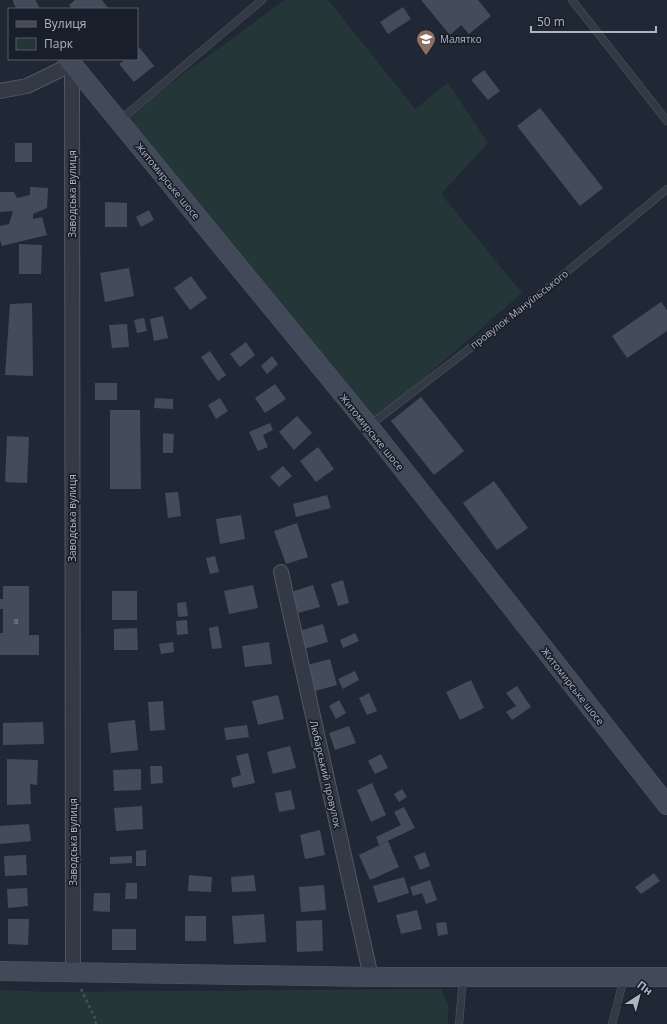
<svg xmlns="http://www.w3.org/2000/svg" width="667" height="1024" viewBox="0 0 667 1024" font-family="'Open Sans',sans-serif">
  <rect width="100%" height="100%" fill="#212835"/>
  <g fill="#253638">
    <path d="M285,0H328L415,109L448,83L488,143L441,194L522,293L369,426L119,121Z"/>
    <path d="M441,989L448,1006V1024H0V990L48,992Z"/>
  </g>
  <g fill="#444b5b">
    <path d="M75,0H102L109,9H72L69,5Z"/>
    <path d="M421,0H478L491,16L469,34L461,25L450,35Z"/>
    <path d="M403,7L411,19L388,34L380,22Z"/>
    <path d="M140,48L154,66L134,82L119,64L126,59H137V50Z"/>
    <path d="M484,70L500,91L488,100L471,80Z"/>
    <path d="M540,108L603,188L580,206L517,126Z"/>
    <rect x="15" y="143" width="17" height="19"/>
    <path d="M30,187L48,188L47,208L33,214V219L42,217L47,235L2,246L0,240V226L9,224L13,211L0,212V192H14L17,198L30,195Z"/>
    <path d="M105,202L127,203V227H105Z"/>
    <path d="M149,210L154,220L141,227L136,217Z"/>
    <path d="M19,244L42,245L41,274H19Z"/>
    <path d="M129,268L134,296L105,302L100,273Z"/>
    <path d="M191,276L207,298L190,310L174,288Z"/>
    <path d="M661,302L667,310V331L627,358L612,336Z"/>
    <path d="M32,303L33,376L5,375L10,304Z"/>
    <path d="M163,316L168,338L154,341L150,319Z"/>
    <path d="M144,318L147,331L137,333L134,320Z"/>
    <path d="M127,324L129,347L112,348L109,325Z"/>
    <path d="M246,342L255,355L240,367L230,354Z"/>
    <path d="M210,351L226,375L218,381L201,357Z"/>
    <path d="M272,356L278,364L267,374L261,366Z"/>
    <rect x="95" y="383" width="22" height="17"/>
    <path d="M275,384L286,399L265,413L255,398Z"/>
    <path d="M421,397L464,451L434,475L391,421Z"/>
    <path d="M155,398L173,399V409L154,408Z"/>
    <path d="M220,398L228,411L216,419L208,405Z"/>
    <path d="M110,410H140L141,489H110Z"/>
    <path d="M297,416L312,433L294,450L279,432Z"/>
    <path d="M270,423L273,430L263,435L268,447L258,451L249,432Z"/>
    <path d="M163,433L174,434L173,453H163Z"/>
    <path d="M7,436L29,437L27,483L5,482Z"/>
    <path d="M318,447L334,469L316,482L300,461Z"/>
    <path d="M283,466L292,476L279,487L270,477Z"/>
    <path d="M494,481L528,528L497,550L463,503Z"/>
    <path d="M178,492L181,516L168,518L165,493Z"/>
    <path d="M327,495L331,508L296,517L293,504Z"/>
    <path d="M241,515L245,539L220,544L216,519Z"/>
    <path d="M297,523L308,557L286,564L274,531Z"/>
    <path d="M215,556L219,572L210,574L206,558Z"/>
    <path d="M343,580L349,603L338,606L331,584Z"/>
    <path d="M253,585L258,608L229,614L224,591Z"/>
    <path d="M313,585L320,607L298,613L291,592Z"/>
    <path d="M3,586H29V635H39V655H0V633H3V609H0V599H3Z"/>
    <rect x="112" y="591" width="25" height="29"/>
    <path d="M186,602L188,616L178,617L177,603Z"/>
    <path d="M187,620L188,634L177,635L176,621Z"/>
    <path d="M323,624L328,642L304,649L299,631Z"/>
    <path d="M218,626L222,648L212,649L209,628Z"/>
    <path d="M137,628L138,650H114V629Z"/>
    <path d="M355,633L359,641L343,648L340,640Z"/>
    <path d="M173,642L174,652L161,654L159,644Z"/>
    <path d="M269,642L272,664L245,667L242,646Z"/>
    <path d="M330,659L337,685L312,692L304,666Z"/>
    <path d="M355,671L359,680L343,689L338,679Z"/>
    <path d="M471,680L484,708L460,720L446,692Z"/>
    <path d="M517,686L531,707L512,720L506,712L516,706L506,693Z"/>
    <path d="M369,693L377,711L367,715L359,698Z"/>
    <path d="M278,695L284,719L258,725L252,701Z"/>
    <path d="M339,700L346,713L336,719L329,706Z"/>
    <path d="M163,701L165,730L150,731L148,702Z"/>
    <path d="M135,720L138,750L111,753L108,723Z"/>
    <path d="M43,722L44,744L3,745V723Z"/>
    <path d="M247,725L249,737L226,740L224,728Z"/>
    <path d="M349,726L356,743L335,750L329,733Z"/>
    <path d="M290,746L296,768L273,774L267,752Z"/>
    <path d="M248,753L255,783L233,788L231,778L241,775L236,756Z"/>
    <path d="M381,754L388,768L375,774L368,761Z"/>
    <path d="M7,759L38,760L37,785L30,784L31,804L7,805Z"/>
    <path d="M150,766H162L163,783L151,784Z"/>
    <path d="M141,769V790L114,791L113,770Z"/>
    <path d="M372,783L386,815L371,822L357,790Z"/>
    <path d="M402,789L407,797L399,802L394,794Z"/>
    <path d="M291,790L295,809L279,812L275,793Z"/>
    <path d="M142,806L143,829L116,831L114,808Z"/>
    <path d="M404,807L415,828L379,845L376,837L401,825L394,812Z"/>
    <path d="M29,824L31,841L0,844V826Z"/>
    <path d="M320,830L325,855L305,859L300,835Z"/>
    <path d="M388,841L399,867L370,880L359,855Z"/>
    <path d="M146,850V866H136V851Z"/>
    <path d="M425,852L430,866L420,870L414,856Z"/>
    <path d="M26,855L27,875L5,876L4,856Z"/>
    <path d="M132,856V863L110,864V857Z"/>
    <path d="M654,873L660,881L641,894L635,887Z"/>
    <path d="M189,875L212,877L211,892L188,891Z"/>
    <path d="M254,875L256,891L232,892L231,877Z"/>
    <path d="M404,877L409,893L378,903L373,886Z"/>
    <path d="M430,880L437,900L426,904L422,893L413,896L410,887Z"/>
    <path d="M126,883H137V899H125Z"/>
    <path d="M324,885L326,910L301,912L299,887Z"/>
    <path d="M27,888L28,906L8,908L7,889Z"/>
    <path d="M94,893H110V912L93,911Z"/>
    <path d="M417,910L422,929L401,934L396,915Z"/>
    <path d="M264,914L266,942L234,944L232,916Z"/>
    <rect x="185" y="916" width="21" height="25"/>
    <path d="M8,919H29L28,945L8,944Z"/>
    <path d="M322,920L323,951L297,952L296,921Z"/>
    <path d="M446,922L448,934L438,936L436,923Z"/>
    <rect x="112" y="929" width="24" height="21"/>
  </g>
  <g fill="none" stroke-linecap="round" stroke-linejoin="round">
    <defs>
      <g id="service">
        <path d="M572,0L667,121"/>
        <path d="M120,120L262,0"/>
        <path d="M370,425L534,299L667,189"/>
        <path d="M459,1024L463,978"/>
        <path d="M612,1024L624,978"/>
      </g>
      <g id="minor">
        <path d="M0,91L27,86L72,64L73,972"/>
        <path d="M281,572L371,977"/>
      </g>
      <g id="secondary">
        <path d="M23,0L29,9"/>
        <path d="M68,59L369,426L667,805"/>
        <path d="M0,971L371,977H667"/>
      </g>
    </defs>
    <use href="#service" stroke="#515763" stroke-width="8"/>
    <use href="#minor" stroke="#515763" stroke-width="16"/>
    <use href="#secondary" stroke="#515763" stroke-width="20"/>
    <path stroke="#425155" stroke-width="2.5" stroke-dasharray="3 3" stroke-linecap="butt" d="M81,989L95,1018L96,1024"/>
    <use href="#service" stroke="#343a45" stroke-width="7"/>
    <use href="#minor" stroke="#343a45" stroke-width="14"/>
    <use href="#secondary" stroke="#424958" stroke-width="19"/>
  </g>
  <defs>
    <symbol id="school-pin" viewBox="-11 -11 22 30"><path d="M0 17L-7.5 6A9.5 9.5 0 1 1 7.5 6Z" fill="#8d6e63" stroke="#191f2a"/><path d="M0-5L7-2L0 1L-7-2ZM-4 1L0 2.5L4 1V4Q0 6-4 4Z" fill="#fff"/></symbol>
  </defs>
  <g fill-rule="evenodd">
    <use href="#school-pin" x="415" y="28" width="22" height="30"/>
  </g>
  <g text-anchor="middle" stroke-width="3.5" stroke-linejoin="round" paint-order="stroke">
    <g font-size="8" fill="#949aa8">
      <text x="16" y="624">8</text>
    </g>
    <g font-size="10" fill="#aeb4c2" stroke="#191f2a" text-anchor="start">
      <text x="440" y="43">Малятко</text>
    </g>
    <g font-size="10" fill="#aeb4c2" stroke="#191f2a">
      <text transform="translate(168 181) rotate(51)" y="4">Житомирське шосе</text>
      <text transform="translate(72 194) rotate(-90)" y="4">Заводська вулиця</text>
      <text transform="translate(519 309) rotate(-38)" y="4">провулок Мануїльського</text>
      <text transform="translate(372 432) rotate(51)" y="4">Житомирське шосе</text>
      <text transform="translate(72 518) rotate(-90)" y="4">Заводська вулиця</text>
      <text transform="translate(573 686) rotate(52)" y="4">Житомирське шосе</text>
      <text transform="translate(326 774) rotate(77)" y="4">Любарський провулок</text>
      <text transform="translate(73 842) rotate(-90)" y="4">Заводська вулиця</text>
    </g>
  </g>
  <rect x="8" y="8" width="130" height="52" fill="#191f2a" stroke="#555b67"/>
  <rect x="16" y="21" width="20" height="6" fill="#424958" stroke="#555b67"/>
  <text x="44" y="28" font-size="12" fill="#aeb4c2">Вулиця</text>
  <rect x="16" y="38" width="20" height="12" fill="#253638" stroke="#555b67"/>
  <text x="44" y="48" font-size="12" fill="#aeb4c2">Парк</text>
  <g transform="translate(639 996) rotate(36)" stroke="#191f2a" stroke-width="3" paint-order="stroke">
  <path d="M0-3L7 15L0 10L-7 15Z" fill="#aeb4c2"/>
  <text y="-6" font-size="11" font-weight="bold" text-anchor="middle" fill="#aeb4c2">Пн</text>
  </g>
  <path d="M531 26v6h125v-6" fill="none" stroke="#aeb4c2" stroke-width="2"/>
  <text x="537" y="26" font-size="12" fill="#aeb4c2" stroke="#191f2a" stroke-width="3" paint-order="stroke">50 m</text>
</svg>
